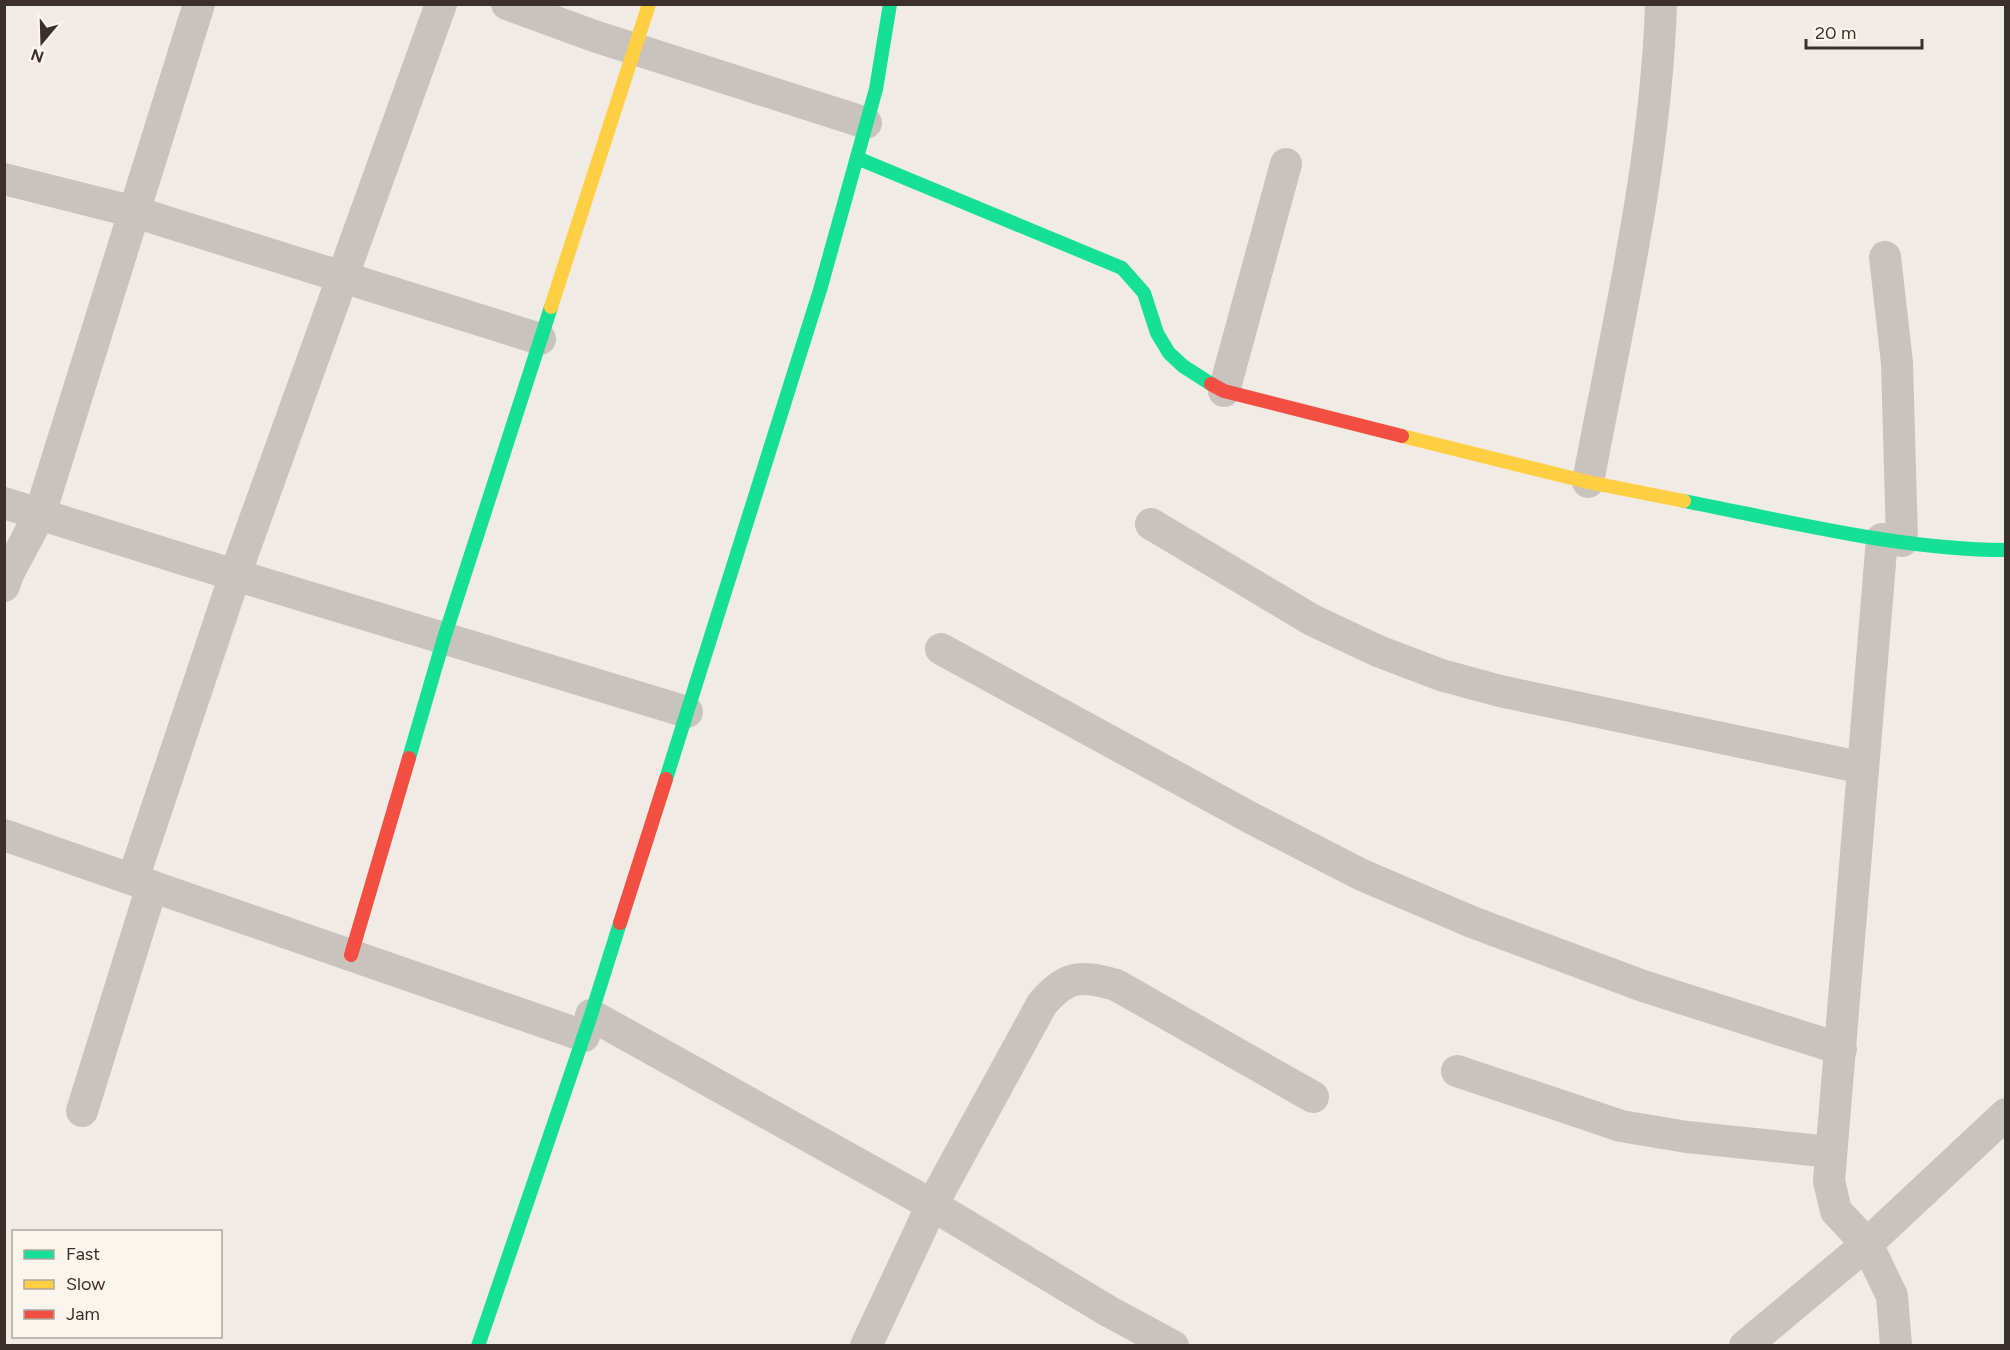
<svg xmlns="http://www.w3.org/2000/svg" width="2010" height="1350" viewBox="0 0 2010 1350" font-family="Figtree,sans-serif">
  <rect width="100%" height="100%" fill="#f0ebe5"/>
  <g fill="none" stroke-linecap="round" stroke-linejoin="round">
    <g stroke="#c9c3be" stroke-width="32">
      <path d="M507,4L594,36L866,123"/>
      <path d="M4,179L135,212L540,339"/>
      <path d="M1885,257L1897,363L1902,541"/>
      <path d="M1224,391L1286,164"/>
      <path d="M1588,482C1617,326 1656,164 1661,4"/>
      <path d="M4,503L189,561L687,712"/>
      <path d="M1151,524L1312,620L1378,651L1441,675L1500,691L1863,768"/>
      <path d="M1882,539L1829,1181L1836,1211L1867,1244L1892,1296L1896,1346"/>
      <path d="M4,586L8,574L40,514L199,4"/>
      <path d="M941,649L1251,818L1362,875L1472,922L1643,986L1841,1049"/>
      <path d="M4,835L584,1036"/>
      <path d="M133,879L235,575L441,4"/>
      <path d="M591,1015L932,1205L1108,1311L1173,1346"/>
      <path d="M1457,1071L1621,1126L1687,1137L1831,1152"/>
      <path d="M82,1111L152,886"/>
      <path d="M866,1346L932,1205L1042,1004C1067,975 1080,975 1116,985L1313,1097"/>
      <path d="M1745,1346L1867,1244L2006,1114"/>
    </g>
    <g stroke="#16e098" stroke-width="14">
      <path d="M857,158L1122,268L1144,293L1157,333L1169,353L1183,366L1211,384"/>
      <path d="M1684,501C1787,521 1901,550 2006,550"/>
      <path d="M409,758L444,638L551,307"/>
      <path d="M666,779L820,290L876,89L890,4"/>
      <path d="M478,1346L591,1015L620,923"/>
    </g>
    <g stroke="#ffcf43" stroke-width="14">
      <path d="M551,307L649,4"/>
      <path d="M1402,436L1588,482L1684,501"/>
    </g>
    <g stroke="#f24e42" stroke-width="14">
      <path d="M1211,384L1224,391L1402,436"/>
      <path d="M620,923L666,779"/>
      <path d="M351,955L409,758"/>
    </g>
  </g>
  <rect width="2010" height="1350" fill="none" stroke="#3b302b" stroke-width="12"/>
  <rect x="12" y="1230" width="210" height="108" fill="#fbf5ee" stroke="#aea6a0" stroke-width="1.5"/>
  <rect x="24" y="1250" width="30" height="9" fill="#16e098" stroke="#aea6a0" stroke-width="1.5"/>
  <text x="66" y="1260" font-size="18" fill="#3b302b">Fast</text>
  <rect x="24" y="1280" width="30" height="9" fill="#ffcf43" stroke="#aea6a0" stroke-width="1.5"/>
  <text x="66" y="1290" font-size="18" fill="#3b302b">Slow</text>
  <rect x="24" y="1310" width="30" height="9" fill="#f24e42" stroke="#aea6a0" stroke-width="1.5"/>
  <text x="66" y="1320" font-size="18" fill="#3b302b">Jam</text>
  <g transform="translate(42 42) rotate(199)" stroke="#fbf5ee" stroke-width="4.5" paint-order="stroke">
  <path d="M0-4.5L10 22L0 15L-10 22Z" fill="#3b302b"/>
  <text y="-9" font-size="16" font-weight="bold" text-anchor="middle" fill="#3b302b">N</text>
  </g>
  <path d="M1806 39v9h116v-9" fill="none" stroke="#3b302b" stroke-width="3"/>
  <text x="1815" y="39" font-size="18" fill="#3b302b" stroke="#fbf5ee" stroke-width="4.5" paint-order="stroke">20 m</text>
</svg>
